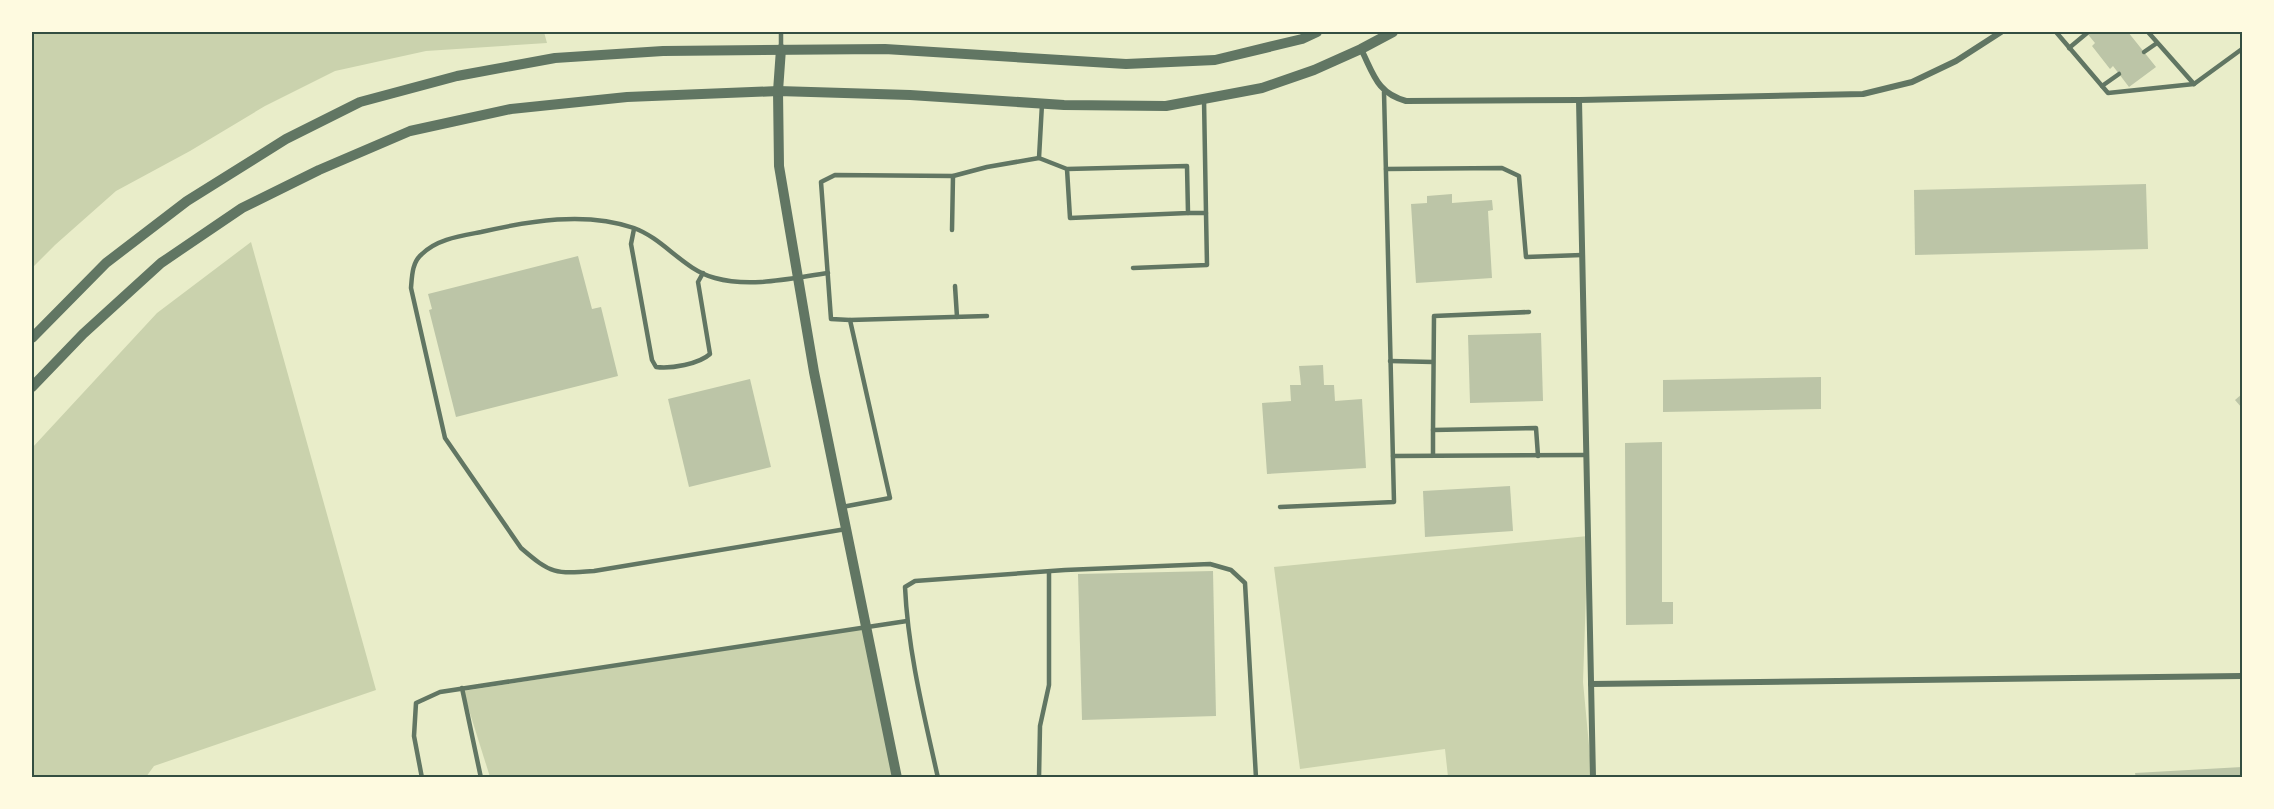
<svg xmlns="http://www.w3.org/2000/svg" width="2274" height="809" viewBox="0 0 2274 809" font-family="'Archivo Narrow',sans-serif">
  <rect width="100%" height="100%" fill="#e9edc9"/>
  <g fill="#cad2ad">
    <path d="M32,32H544L547,43L426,51L335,71L265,106L190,151L116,191L55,245L32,268Z"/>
    <path d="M251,242L376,690L154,766L146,777H32V448L157,313Z"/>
    <path d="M1588,536L1583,682L1592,777H1448L1445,749L1300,769L1274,567Z"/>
    <path d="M866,628L897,777H490L463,691Z"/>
  </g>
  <g fill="#bcc5a7">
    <path d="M2086,32H2128L2156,67L2129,87L2113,66L2110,69L2092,46L2095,43Z"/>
    <path d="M2146,184L2148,249L1915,255L1914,190Z"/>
    <path d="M1452,194V203L1492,200L1493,210L1488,211L1492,278L1416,283L1411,204L1427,203V196Z"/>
    <path d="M578,256L592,309L601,307L618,376L456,417L429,310L432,309L428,294Z"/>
    <path d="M1541,333L1543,401L1470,403L1468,335Z"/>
    <path d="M1323,365L1324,385H1334L1335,401L1362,399L1366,468L1267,474L1262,403L1291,401L1290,385H1301L1299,366Z"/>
    <path d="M1821,377V409L1663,412V380Z"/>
    <path d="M750,379L771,467L689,487L668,399Z"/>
    <path d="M2242,394V408L2235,400Z"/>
    <path d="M1662,442V602H1673V624L1626,625L1625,443Z"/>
    <path d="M1510,486L1513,531L1425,537L1423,491Z"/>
    <path d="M1213,571L1216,716L1082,720L1078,574Z"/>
    <path d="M2242,767V778H2136L2135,773Z"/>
  </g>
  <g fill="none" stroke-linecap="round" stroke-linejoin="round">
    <g stroke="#617663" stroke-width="4.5">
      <path d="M2056,32L2108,93L2194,84L2242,49"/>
      <path d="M2148,32L2194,84"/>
      <path d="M2069,48L2087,33"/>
      <path d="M781,49V32"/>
      <path d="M2144,52L2157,43"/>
      <path d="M2102,86L2119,74"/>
      <path d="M1042,104L1039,158L1067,169L1187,166L1188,213L1070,218L1067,169"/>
      <path d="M1386,169L1502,168L1519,176L1526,257L1582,255"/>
      <path d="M1188,213H1206L1204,99"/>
      <path d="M634,229L631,244L652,360L656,367C671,369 699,364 710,354L698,282L703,273"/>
      <path d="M952,230L953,176"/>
      <path d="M1133,268L1207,265L1206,213"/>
      <path d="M828,273C792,278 751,288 715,278C684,270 664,239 634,228C585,211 529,221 481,232C460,236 437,239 422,254C412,262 412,276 411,288L445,438L521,548C551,574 555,574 594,571L846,529"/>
      <path d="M955,286L957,317"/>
      <path d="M1529,312L1434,316L1433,430L1536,428L1538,456"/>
      <path d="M850,320L987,316"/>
      <path d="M1390,361L1433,362"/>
      <path d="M1433,430V455"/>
      <path d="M1393,456L1586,455"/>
      <path d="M842,507L890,498L850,320L831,319L821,182L835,175L953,176L987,167L1039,158"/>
      <path d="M1280,507L1394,502L1384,92"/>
      <path d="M462,688L481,778"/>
      <path d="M422,778L414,736L416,703L440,692L907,621"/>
      <path d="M938,778C924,715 908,652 905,587L915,581L1065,570L1210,564L1231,570L1245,583L1256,778"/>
      <path d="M1039,778L1040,726L1049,685V572"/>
    </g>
    <g stroke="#617663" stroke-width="6">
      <path d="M1361,49C1374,75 1377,93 1406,101L1579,100L1863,94L1912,82L1956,61L2001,32"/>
      <path d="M1579,100L1593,778"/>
      <path d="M1591,684L2242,676"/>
    </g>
    <g stroke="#617663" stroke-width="10">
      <path d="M781,49L778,91L779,166L814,372L897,778"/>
      <path d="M32,338L106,263L187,201L286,139L360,102L457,76L555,58L663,51L885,49L1126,64L1215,60L1302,39L1317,32"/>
      <path d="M32,387L83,334L161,263L242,208L319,170L410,131L511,109L627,97L778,91L910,95L1064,105L1166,106L1262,88L1314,70L1361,49L1393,32"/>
    </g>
  </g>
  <rect width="2274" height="809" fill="none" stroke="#fefae0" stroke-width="66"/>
  <rect x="33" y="33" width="2208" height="743" fill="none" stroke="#344e41" stroke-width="2"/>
</svg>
